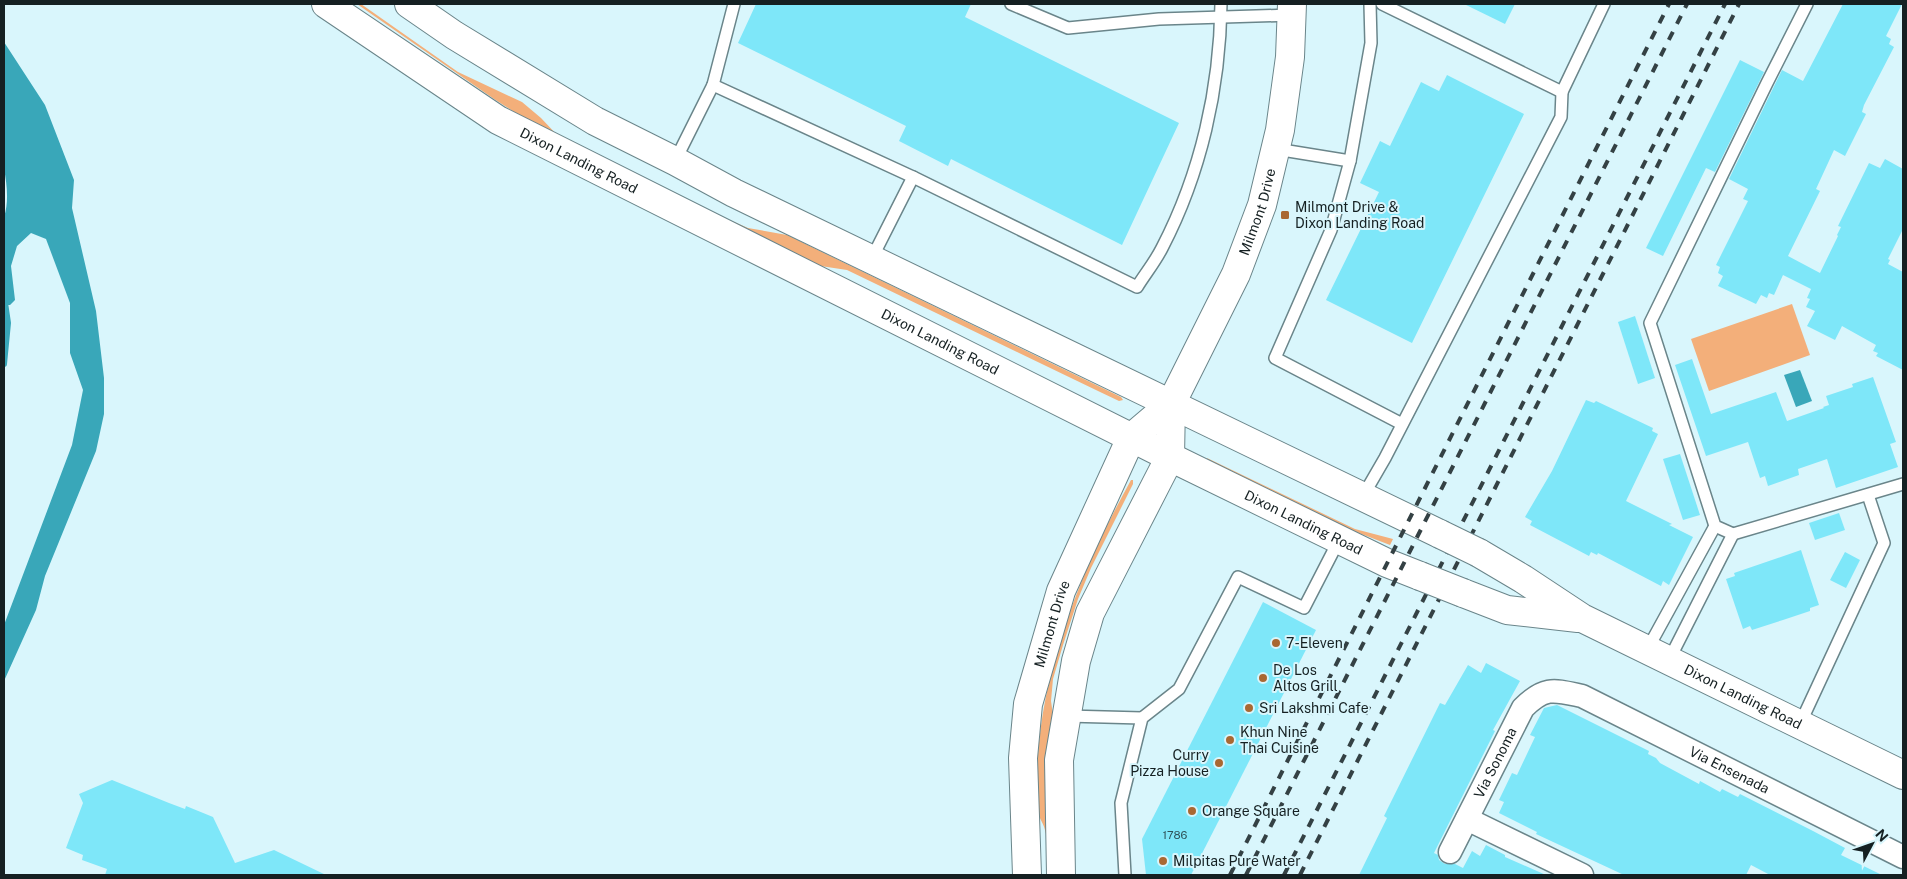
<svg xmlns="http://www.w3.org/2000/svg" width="1907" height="879" viewBox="0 0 1907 879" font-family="'Public Sans',sans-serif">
  <rect width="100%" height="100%" fill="#d9f6fc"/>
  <g fill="#f3af7a">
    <path d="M357,4H361L458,72L522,102L541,118L559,137H553L494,99Z"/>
    <path d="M707,210L748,228L787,235L1121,397L1123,400L1119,401L1098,391L847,270L814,265Z"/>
    <path d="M1792,304L1810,355L1709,391L1691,339Z"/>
    <path d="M1207,458L1355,529L1393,539L1390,545L1351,530L1208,461Z"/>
    <path d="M1131,480H1133V484L1091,568L1078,599L1063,645L1053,679L1051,701L1054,722L1051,875C1049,860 1049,844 1045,830C1044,825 1041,821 1039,816C1038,809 1037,800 1037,793C1035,682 1078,576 1131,480Z"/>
  </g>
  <g fill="#39a7b9">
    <path d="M4,42L45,105L74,180L72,208L96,311L104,378V414L96,451L45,576L36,610L4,681V625L72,445L83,390L70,353V303L46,239L31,233L17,246L11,266L15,300L10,305H4V217C9,202 7,184 4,169Z"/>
    <path d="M1800,370L1812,401L1796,407L1784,375Z"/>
  </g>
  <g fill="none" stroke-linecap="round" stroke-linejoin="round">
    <path stroke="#39a7b9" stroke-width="6" d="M4,296L8,323L4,364"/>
  </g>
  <g fill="#7ee7f9">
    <path d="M756,4H971L965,17L1179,123L1122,245L951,159L948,166L899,141L906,126L738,43Z"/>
    <path d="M1464,4H1515L1505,24Z"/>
    <path d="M1843,4H1902L1886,36L1891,39L1889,44L1894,47L1864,105L1862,112L1866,114L1845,156L1834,150L1816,189L1820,191L1788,256L1820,273L1838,236L1837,235L1841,227L1838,226L1869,163L1880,168L1885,159L1903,169V229L1888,259L1890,260L1888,264L1903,272V370L1876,356L1878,353L1873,351L1876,345L1842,326L1835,340L1807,326L1815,311L1806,307L1810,299L1807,298L1811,289L1783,275L1774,295L1769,293L1767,298L1761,295L1756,304L1718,286L1723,276L1718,273L1720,267L1716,265L1748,201L1743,199L1748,189L1729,179L1782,70L1803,81Z"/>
    <path d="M1740,60L1764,72L1715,172L1706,168L1663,256L1646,248Z"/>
    <path d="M1447,75L1524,114L1412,343L1326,300L1379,192L1360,183L1380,141L1390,146L1421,82L1439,91Z"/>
    <path d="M1635,316L1655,378L1638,384L1618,322Z"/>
    <path d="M1692,359L1711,414L1776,392L1787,421L1824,408L1823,407L1829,405L1826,396L1853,387L1852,384L1873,377L1896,442L1890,444L1898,467L1836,488L1827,459L1798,469L1799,475L1768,486L1765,476L1760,478L1748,442L1706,456L1675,365Z"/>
    <path d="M1586,400L1594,403L1596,401L1653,428L1652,431L1658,434L1626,501L1672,524L1669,525L1693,537L1669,585L1663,581L1661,586L1598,553L1597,555L1591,552L1589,556L1530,525L1532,521L1525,517L1552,471Z"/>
    <path d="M1680,454L1700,515L1683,520L1663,459Z"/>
    <path d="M1839,513L1845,530L1815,540L1809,523Z"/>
    <path d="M1801,550L1819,605L1810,608V611L1783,620L1752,630L1750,626L1743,629L1726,579L1735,576L1734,573Z"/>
    <path d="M1845,552L1860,560L1846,588L1830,580Z"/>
    <path d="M1263,602L1316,630L1191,875H1146L1142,839Z"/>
    <path d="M1486,663L1520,681L1493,730L1495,731L1434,853L1438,855L1439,860L1445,864H1455L1463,868L1472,851L1480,856L1486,845L1505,855V857L1546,875H1359L1387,818L1384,816L1440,703L1445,705L1468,665L1481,673Z"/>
    <path d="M1557,705L1649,751L1648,754L1656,758L1660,763L1699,784L1700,781L1720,792L1722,789L1738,797L1740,794L1813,831L1845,848L1841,855L1882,875H1770L1751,865L1746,875H1624L1536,834L1537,832L1499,813L1504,802L1499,800L1512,773L1517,775L1535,737L1530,735L1544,708Z"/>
    <path d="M112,780L169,803L185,809L186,806L213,817L235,863L274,850L326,875H105L107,869L82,860L83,855L66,848L83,803L79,794Z"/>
  </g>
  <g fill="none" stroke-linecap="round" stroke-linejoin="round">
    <defs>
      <g id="service">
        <path d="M734,4L713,85L913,177L1137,287C1145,274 1155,262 1162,248C1201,173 1220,88 1221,4"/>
        <path d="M1011,4L1068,28L1159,19L1292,15"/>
        <path d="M1370,4L1371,43L1350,161L1331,230L1275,358L1402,424"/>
        <path d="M1382,4L1562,92L1604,4"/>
        <path d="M1807,4L1767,83L1650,323L1715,526L1733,534L1903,484"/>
        <path d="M1276,149L1350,161"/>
        <path d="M675,161L713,85"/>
        <path d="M871,260L913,177"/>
        <path d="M1363,496L1385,458L1561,117L1562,92"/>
        <path d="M1647,650L1715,526"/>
        <path d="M1669,660L1733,534"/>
        <path d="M1067,716L1142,718"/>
        <path d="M1800,724L1884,543L1868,495"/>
        <path d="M1125,875L1121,803L1142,718L1179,689L1238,577L1304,608L1339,540"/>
      </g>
      <g id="minor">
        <path d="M1467,819L1582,875"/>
        <path id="s1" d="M1450,852L1523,708C1545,686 1554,690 1582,696L1903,857"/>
      </g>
      <g id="tertiary">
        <path id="s2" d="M1027,875L1023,758L1028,704L1061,591L1131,438L1171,404L1236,274L1262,205L1280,130L1290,57L1292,4"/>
        <path d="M1061,875L1059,760L1076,661L1090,613L1170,457L1171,404"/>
      </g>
      <g id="secondary">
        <path id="s3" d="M326,4L498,120L1170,457L1387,563L1420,576"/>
        <path d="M409,4L454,35L595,121L675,161L734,193L1440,534"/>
        <path id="s4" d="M1479,553L1523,579L1582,618L1903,775"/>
        <path d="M1463,593L1507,610L1578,618"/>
      </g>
    </defs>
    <use href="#service" stroke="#6a858a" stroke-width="14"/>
    <use href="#minor" stroke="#6a858a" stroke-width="25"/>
    <use href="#tertiary" stroke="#6a858a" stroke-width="30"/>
    <use href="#secondary" stroke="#6a858a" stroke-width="30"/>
    <use href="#service" stroke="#fff" stroke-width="11"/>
    <use href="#minor" stroke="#fff" stroke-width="22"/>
    <use href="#tertiary" stroke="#fff" stroke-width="28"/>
    <use href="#secondary" stroke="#fff" stroke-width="28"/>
    <g stroke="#344144" stroke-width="4" stroke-dasharray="9 9" stroke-linecap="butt">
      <path d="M1230,875L1669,4"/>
      <path d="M1246,875L1687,4"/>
      <path d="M1284,875L1725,4"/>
      <path d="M1300,875L1739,4"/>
    </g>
    <defs>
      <g id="secondary-bridge">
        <path d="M1440,534L1479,553"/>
        <path d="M1420,576L1463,593"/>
      </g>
    </defs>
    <use href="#secondary-bridge" stroke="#6a858a" stroke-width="30" stroke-linecap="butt"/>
    <use href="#secondary-bridge" stroke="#fff" stroke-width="28"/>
  </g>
  <g fill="#a96832" stroke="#d9f6fc" stroke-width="2">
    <rect x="1280" y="210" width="10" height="10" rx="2.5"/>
    <circle cx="1276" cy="643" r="5"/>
    <circle cx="1263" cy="678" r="5"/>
    <circle cx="1249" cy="708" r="5"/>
    <circle cx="1230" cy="740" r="5"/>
    <circle cx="1219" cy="763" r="5"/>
    <circle cx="1192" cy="811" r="5"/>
    <circle cx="1163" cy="861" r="5"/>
  </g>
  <g text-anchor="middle" stroke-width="4" stroke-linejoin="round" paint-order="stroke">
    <g font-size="11" fill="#2f5258">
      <text x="1175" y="839">1786</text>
    </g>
    <g font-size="14" fill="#152022" stroke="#d9f6fc">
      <text dy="5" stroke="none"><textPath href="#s3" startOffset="298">Dixon Landing Road</textPath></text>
      <text dy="5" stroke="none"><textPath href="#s2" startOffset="721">Milmont Drive</textPath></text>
      <text dy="5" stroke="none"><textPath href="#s3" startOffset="702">Dixon Landing Road</textPath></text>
      <text dy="5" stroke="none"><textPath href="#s3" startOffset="1108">Dixon Landing Road</textPath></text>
      <text dy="5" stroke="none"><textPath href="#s2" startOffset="255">Milmont Drive</textPath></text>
      <text dy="5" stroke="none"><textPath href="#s4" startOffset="301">Dixon Landing Road</textPath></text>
      <text dy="5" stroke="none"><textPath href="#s1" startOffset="100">Via Sonoma</textPath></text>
      <text dy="5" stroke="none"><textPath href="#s1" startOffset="391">Via Ensenada</textPath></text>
    </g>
    <g font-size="14" fill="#152022" stroke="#d9f6fc" text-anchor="start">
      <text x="1295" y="212">Milmont Drive &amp;<tspan x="1295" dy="16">Dixon Landing Road</tspan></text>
      <text x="1286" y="648">7-Eleven</text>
      <text x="1273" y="675">De Los<tspan x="1273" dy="16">Altos Grill</tspan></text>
      <text x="1259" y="713">Sri Lakshmi Cafe</text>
      <text x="1240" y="737">Khun Nine<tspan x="1240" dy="16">Thai Cuisine</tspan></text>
      <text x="1209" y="760" text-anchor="end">Curry<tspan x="1209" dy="16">Pizza House</tspan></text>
      <text x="1202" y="816">Orange Square</text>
      <text x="1173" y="866">Milpitas Pure Water</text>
    </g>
  </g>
  <rect width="1907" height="879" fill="none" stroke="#152022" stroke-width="10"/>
  <g transform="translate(1872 844) rotate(49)" stroke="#d9f6fc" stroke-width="4" paint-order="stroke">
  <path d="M0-4L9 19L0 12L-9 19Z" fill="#152022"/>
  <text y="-8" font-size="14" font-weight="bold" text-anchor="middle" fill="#152022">N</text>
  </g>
</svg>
